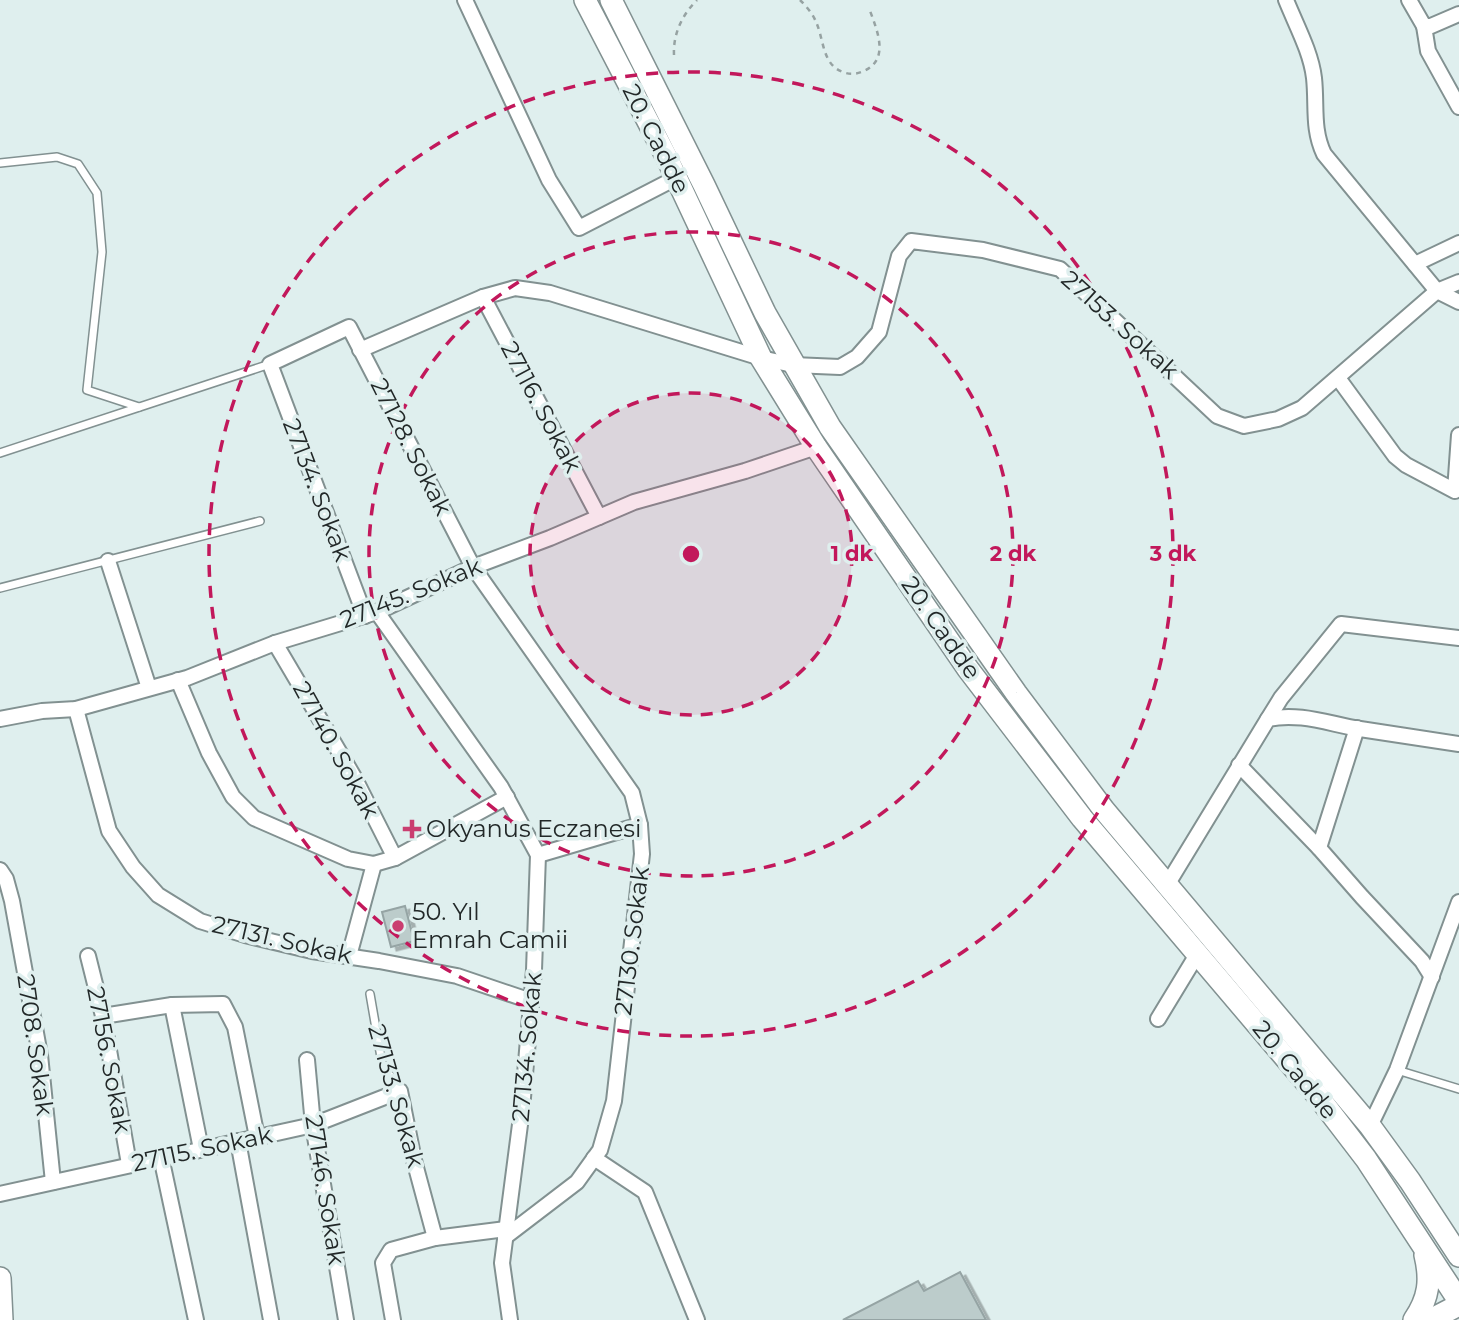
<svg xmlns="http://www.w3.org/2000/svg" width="1459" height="1320" viewBox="0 0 1459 1320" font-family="Montserrat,sans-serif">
  <defs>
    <filter id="shadow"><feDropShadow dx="5.5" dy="3.5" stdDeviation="0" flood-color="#0004"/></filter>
  </defs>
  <rect width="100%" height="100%" fill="#dfefee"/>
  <g fill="#bccccb" stroke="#95a4a4" stroke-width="2" filter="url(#shadow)">
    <path d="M405,906L414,941L391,947L382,912Z"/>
    <path d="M960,1272L986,1320H843L918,1281L924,1291Z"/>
  </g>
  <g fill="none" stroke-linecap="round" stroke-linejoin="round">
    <defs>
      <g id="lane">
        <path d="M0,163L57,157L78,164L97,193L102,252L87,390L139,407"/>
        <path d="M0,453L270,364"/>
        <path d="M0,588L260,521"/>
        <path d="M370,994L382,1063L400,1091"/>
        <path d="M1397,1070L1459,1089"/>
      </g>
      <g id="street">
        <path d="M465,0L549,180L579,228L676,178"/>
        <path d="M1286,0C1296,25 1311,52 1314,78C1317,105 1312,129 1324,154L1437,291L1459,302"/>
        <path d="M1409,0L1424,26H1431L1459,14"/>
        <path d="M1424,26L1428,51L1459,107"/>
        <path d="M1415,264L1459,243"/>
        <path d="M483,297L599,517"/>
        <path d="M360,350L483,297L515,288L550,293L761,358L793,365L840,367L857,357L879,332L899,256L911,241L983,250L1060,269L1217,416L1244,426L1278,419L1302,408L1437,291L1459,282"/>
        <path d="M1338,378L1395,456L1406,465L1455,491L1459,435"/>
        <path d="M108,561L149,688"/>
        <path d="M377,612L501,787L538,855L534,970L522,1109L502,1263L510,1320"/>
        <path d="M365,616L270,364L349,327L473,567L632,793L640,825L642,854L614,1101L600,1150L577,1182L505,1237"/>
        <path d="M275,643L354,777L395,858"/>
        <path d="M178,680L209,753L233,797L254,818L348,859L374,864L395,858L507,797"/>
        <path d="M76,709L109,831L133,867L158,895L200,921L245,935L312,951L379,961L457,976L531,1001"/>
        <path d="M0,719L42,711L76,709L187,678L275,643L377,612L473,567L550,538L634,502L745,471L816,447"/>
        <path d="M1268,719L1281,698L1341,624L1459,638"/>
        <path d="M1239,765L1319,848L1362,897L1422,961L1432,977"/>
        <path d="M1319,848L1357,728"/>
        <path d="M538,855L640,825"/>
        <path d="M0,870L6,879L12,901L40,1055L53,1182"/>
        <path d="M1167,885L1268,719C1300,712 1329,724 1360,729C1393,734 1426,739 1459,744"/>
        <path d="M88,956L103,1016L129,1164"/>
        <path d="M349,956L374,864"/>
        <path d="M172,1005L201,1149"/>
        <path d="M103,1016L172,1005L223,1004L235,1027L257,1137"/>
        <path d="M1158,1019L1198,953"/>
        <path d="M307,1060L313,1125L346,1320"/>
        <path d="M1370,1126L1397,1070L1459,902"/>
        <path d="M238,1141L271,1320"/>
        <path d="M161,1157L196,1320"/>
        <path d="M594,1158L645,1192L697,1320"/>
        <path d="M0,1194L313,1125L400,1091L414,1160L435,1238"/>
        <path d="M393,1320L383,1263L391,1250L435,1238L506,1229"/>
      </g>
      <g id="secondary">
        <path d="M585,0L667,158L761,358L816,447L968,669L1082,818L1317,1095L1366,1159L1459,1301"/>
        <path d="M611,0L704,185L765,313L830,427L1016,693L1104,810L1370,1126L1410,1181L1459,1256"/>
        <path d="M0,1278L2,1320"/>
        <path d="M1414,1320C1429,1298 1431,1280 1425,1255"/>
        <path d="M1430,1320L1459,1305"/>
      </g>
    </defs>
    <use href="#lane" stroke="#829191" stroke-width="10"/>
    <use href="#street" stroke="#829191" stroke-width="18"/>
    <use href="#secondary" stroke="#829191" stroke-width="24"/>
    <g stroke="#96a2a2" stroke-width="2.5" stroke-dasharray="5 5" stroke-linecap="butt">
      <path d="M800,0C806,6 813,14 816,22C824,39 822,65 843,72C850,75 857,74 864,71C891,59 876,28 869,8"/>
      <path d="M674,55C673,34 682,15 697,0"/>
    </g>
    <use href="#lane" stroke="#fff" stroke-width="7"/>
    <use href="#street" stroke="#fff" stroke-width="14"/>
    <use href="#secondary" stroke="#fff" stroke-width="21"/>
  </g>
  <circle cx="691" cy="554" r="161" fill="#c2185b" fill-opacity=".12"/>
  <g fill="none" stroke="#c2185b" stroke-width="3.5" stroke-dasharray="12 9">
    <circle cx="691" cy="554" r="161"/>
    <circle cx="691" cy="554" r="322"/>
    <circle cx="691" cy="554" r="482"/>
  </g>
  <g fill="#ca3e70" stroke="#dfefee" stroke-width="2.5">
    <path d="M408.5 818.5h7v7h7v7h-7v7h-7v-7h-7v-7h7z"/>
    <circle cx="398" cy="926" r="7"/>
  </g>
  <g text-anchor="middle" stroke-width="7" stroke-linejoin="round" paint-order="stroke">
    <g font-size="24" fill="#222828" stroke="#dfefee">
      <text transform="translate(656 139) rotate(63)" y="8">20. Cadde</text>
      <text transform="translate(1120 325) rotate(42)" y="8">27153. Sokak</text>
      <text transform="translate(541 407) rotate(62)" y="8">27116. Sokak</text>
      <text transform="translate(411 447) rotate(63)" y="8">27128. Sokak</text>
      <text transform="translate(317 490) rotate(69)" y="8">27134. Sokak</text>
      <text transform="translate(411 593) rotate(-22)" y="8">27145. Sokak</text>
      <text transform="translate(941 628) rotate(55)" y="8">20. Cadde</text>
      <text transform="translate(336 750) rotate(61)" y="8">27140. Sokak</text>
      <text transform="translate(282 940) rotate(13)" y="8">27131. Sokak</text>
      <text transform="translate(632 941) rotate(-83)" y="8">27130. Sokak</text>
      <text transform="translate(35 1045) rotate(82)" y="8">2708. Sokak</text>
      <text transform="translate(527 1047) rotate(-85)" y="8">27134. Sokak</text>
      <text transform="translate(109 1060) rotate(79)" y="8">27156. Sokak</text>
      <text transform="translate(1295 1070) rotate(51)" y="8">20. Cadde</text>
      <text transform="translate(396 1096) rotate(74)" y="8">27133. Sokak</text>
      <text transform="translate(202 1149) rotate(-12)" y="8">27115. Sokak</text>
      <text transform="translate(325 1190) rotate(81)" y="8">27146. Sokak</text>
    </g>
    <g font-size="24" fill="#222828" stroke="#dfefee" text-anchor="start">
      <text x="426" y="837">Okyanus Eczanesi</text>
      <text x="412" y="920">50. Yıl<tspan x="412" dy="28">Emrah Camii</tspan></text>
    </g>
  </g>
  <circle cx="691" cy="554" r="10" fill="#c2185b" stroke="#dfefee" stroke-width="3.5"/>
  <g font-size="21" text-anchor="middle" font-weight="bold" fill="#c2185b" stroke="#dfefee" stroke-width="7" stroke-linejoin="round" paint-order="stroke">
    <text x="852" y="561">1 dk</text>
    <text x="1013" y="561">2 dk</text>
    <text x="1173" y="561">3 dk</text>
  </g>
</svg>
